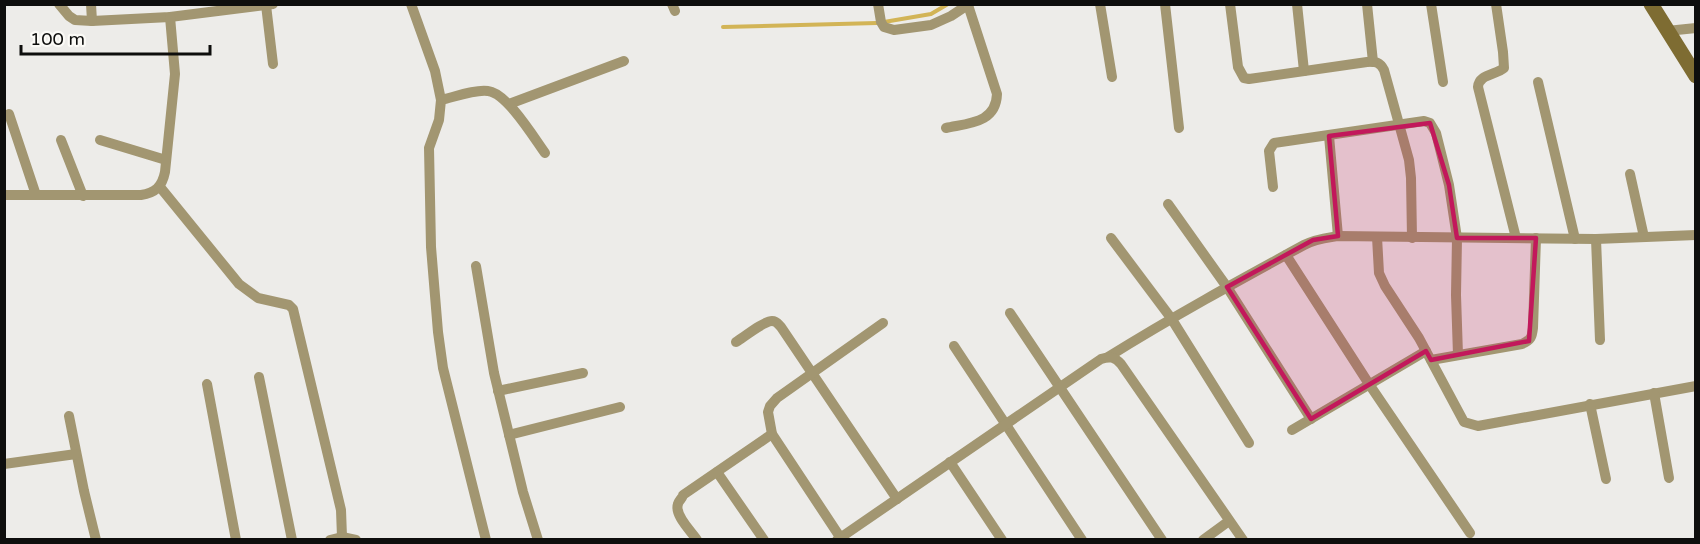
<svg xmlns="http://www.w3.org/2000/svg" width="1700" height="544" viewBox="0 0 1700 544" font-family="'Varela Round',sans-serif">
  <rect width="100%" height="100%" fill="#edece9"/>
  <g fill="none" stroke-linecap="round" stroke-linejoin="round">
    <g stroke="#d2b456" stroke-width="4">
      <path d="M884,22L931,14L948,4"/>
      <path d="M723,27L877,23"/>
    </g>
    <g stroke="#a29671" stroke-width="10">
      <path d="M59,4L69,16L75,20L92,21L170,17L273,4"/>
      <path d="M91,4L92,21"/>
      <path d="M411,4L435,71L441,100L439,120L429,148L431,247L438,332L443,368L486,540"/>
      <path d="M672,4L675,11"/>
      <path d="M878,4L881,22L884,27L894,30L931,25L951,16L969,4"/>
      <path d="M1100,4L1112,77"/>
      <path d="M1165,4L1179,128"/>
      <path d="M1230,4L1238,67L1244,78L1249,79L1367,62C1375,61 1380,62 1384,70L1409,160L1411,178L1412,238"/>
      <path d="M1297,4L1304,71"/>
      <path d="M1367,4L1373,62"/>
      <path d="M1431,4L1443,82"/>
      <path d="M1496,4L1503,52L1504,68C1496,75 1479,74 1478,87L1516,238"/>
      <path d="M266,5L273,64"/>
      <path d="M1667,31L1696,28"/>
      <path d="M1538,82L1575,239"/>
      <path d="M441,100C454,97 476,89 488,91C507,93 534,138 545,153"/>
      <path d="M509,104L624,61"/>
      <path d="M9,114L36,195"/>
      <path d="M946,128C969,123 996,123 997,94L968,5"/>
      <path d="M1329,136L1338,236"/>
      <path d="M61,140L83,196"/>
      <path d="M100,140L166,160"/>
      <path d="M1630,174L1644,237"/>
      <path d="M160,187L239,284L258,298L289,305L293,309L341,510L342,537"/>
      <path d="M1273,187L1269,151L1274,143L1424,121L1430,123L1436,133L1449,185L1457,238L1456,295L1458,355"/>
      <path d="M4,195H141C155,193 162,187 165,172L175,74L170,17"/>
      <path d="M1168,204L1227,287L1311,419"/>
      <path d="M1377,237L1379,273L1385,286L1419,338L1464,422L1478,426L1696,386"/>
      <path d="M1111,238L1171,318L1249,443"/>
      <path d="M1596,239L1600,340"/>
      <path d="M1286,255L1369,384L1470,533"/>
      <path d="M476,266L494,373L523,492L538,540"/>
      <path d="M1010,313L1162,540"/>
      <path d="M736,342C744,337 764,321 772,321C777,321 778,324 781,327L897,499"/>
      <path d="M954,346L1082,540"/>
      <path d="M1108,357C1172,317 1238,281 1304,245C1315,239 1326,238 1338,236L1596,239L1696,235"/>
      <path d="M1431,360L1522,344C1531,340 1532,337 1533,328L1536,238"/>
      <path d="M259,377L292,540"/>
      <path d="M207,384L236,540"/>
      <path d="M498,391L583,373"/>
      <path d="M1654,393L1669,478"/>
      <path d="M1590,404L1606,479"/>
      <path d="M69,416L84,491L96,540"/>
      <path d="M1292,430L1426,351"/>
      <path d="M509,435L620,407"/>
      <path d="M950,462L1002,540"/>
      <path d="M4,464L76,454"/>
      <path d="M717,472L764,540"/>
      <path d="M330,540L342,537L356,540"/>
      <path d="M697,540C691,531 674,515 678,504C678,502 683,497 683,495L772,434"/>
      <path d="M837,540L1101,359C1110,356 1115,357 1121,364L1243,540"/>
      <path d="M842,540L772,434L768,412L770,406L777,398L883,323"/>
      <path d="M1203,540L1229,521"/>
    </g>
    <path stroke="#7e6c32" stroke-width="15" d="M1651,4L1696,76"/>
  </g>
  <path fill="#c2185b" fill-opacity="0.2" stroke="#c2185b" stroke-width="4.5" stroke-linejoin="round" d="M1430,123L1449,185L1457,238H1536L1529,341L1431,360L1426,351L1311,419L1227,287L1313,240L1338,236L1329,136Z"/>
  <rect width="1700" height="544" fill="none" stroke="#0e0e0d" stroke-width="12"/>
  <path d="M21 45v9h189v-9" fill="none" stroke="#0e0e0d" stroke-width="3"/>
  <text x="30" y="45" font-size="18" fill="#0e0e0d" stroke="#fbfaf6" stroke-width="4.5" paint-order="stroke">100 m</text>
</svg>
